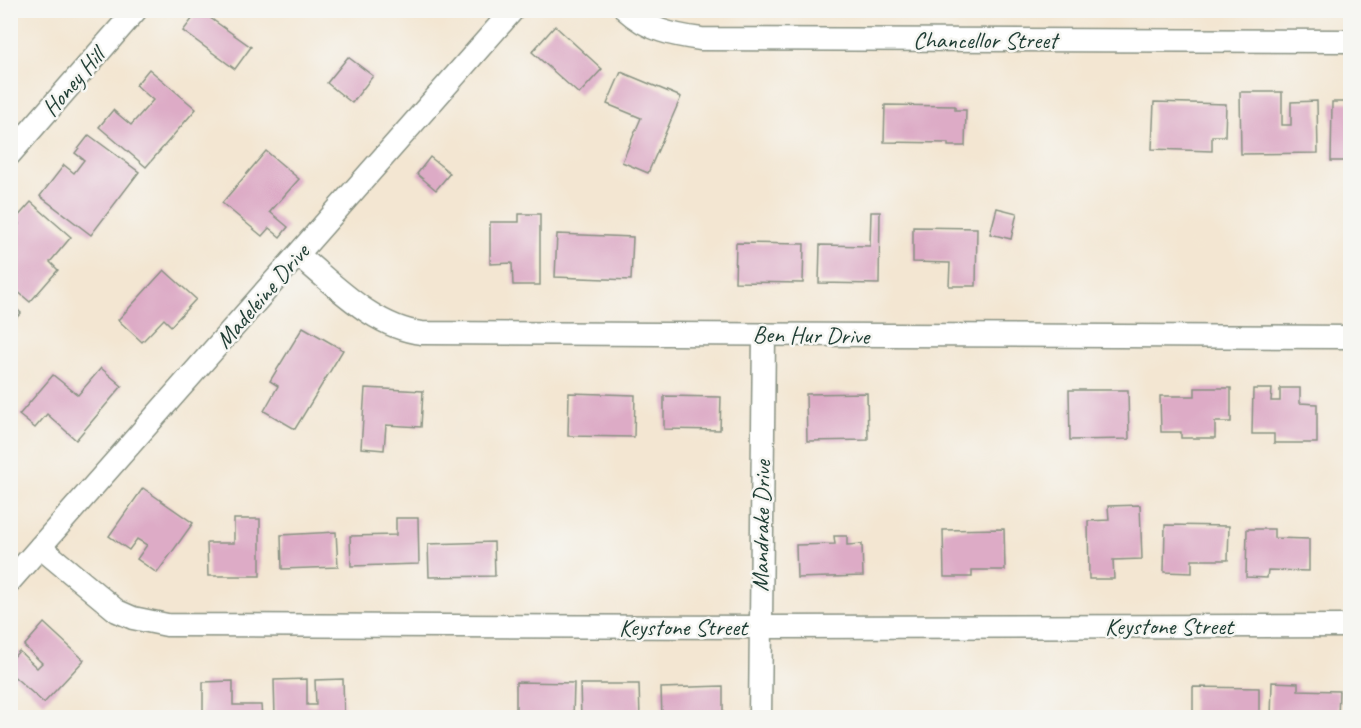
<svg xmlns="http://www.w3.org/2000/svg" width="1361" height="728" viewBox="0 0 1361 728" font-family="Caveat,sans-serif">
  <rect width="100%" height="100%" fill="#f6f6f2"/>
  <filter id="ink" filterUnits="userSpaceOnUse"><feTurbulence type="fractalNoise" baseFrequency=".0167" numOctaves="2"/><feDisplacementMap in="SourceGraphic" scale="12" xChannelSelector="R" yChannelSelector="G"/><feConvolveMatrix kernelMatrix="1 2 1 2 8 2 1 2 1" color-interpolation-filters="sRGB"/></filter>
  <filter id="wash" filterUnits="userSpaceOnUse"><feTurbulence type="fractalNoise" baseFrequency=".008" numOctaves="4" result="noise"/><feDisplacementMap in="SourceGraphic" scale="24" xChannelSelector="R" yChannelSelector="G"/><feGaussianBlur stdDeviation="1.35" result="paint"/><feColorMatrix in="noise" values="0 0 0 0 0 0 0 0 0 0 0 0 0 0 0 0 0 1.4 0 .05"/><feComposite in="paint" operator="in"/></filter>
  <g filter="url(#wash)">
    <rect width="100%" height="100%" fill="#f3e6d2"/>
    <g id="blocks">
      <g fill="#ddabc6">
        <path d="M199,10L251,47L235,69L183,31Z"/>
        <path d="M555,26L602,69L579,94L532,52Z"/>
        <path d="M348,57L373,76L352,103L327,83Z"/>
        <path d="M149,69L196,109L146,167L99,127L113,110L131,125L153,100L136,85Z"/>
        <path d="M621,72L681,97L648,173L622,162L641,118L607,104Z"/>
        <path d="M1240,92H1282V125H1291V102L1317,101L1318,153L1241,154Z"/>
        <path d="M1154,102L1226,104L1225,136H1212V151L1152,149Z"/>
        <path d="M1332,102H1350V161H1331Z"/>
        <path d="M885,105L955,106V110H966L965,146H948V143L884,142Z"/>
        <path d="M89,135L139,172L91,235L40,196L64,165L74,173L84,160L75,153Z"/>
        <path d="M266,151L299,179L270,212L288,227L280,237L269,228L262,236L222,203Z"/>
        <path d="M430,157L450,173L436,190L417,174Z"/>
        <path d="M31,202L71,237L50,262L58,270L30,302L10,285V234L19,224L15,220Z"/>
        <path d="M997,208L1017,213L1011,239L990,234Z"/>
        <path d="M871,212H880L879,284L819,283L820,245L870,246Z"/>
        <path d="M519,214H540V285H513L512,263L490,264V222H519Z"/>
        <path d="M913,227L977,228L976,286H949L950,263L913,262Z"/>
        <path d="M557,234L633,237L631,280L555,277Z"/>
        <path d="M736,243L804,244L803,283L735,282Z"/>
        <path d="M164,270L196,299L171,326L164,319L142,342L118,320Z"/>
        <path d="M10,303L21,313L10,324Z"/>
        <path d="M303,327L343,350L295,429L264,411L278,386L270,381Z"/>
        <path d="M101,368L122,386L76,440L47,414L35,428L19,415L53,375L78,395Z"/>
        <path d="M365,388L423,391L421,427L386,425L384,450L361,448Z"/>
        <path d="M1195,388H1231V422H1215V438H1181V432H1161L1160,396H1195Z"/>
        <path d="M1280,388H1300V403L1317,404V443H1274V434H1252L1253,389H1272L1271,401H1280Z"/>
        <path d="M1069,390H1128L1129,439L1070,440Z"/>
        <path d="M569,393L635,395L634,437L568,436Z"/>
        <path d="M867,393L868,440L807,441L806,394Z"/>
        <path d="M664,396L721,397L720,430L664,429Z"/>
        <path d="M143,488L193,523L157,573L137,559L147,545L137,539L129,550L109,536Z"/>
        <path d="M1140,505L1142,559L1113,560L1114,579H1089L1088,521L1109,520L1108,506Z"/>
        <path d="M396,518H418L419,564L351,566L350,536L396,535Z"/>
        <path d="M234,519H260V576H208L207,543H234Z"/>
        <path d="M1165,525L1229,526L1228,560H1192V573L1164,572Z"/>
        <path d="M1004,529L1005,570H972V577H944L943,530Z"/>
        <path d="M1247,529H1274V538L1309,539V571L1268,570L1267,578L1246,577Z"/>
        <path d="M336,532L338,567L282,569L281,535Z"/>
        <path d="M834,536H847V545L862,544L863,576L797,578L796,545L835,544Z"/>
        <path d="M494,542L495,576L429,577L428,544Z"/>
        <path d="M44,623L84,660L44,703L10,673V661L19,651L37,668L42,663L24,646Z"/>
        <path d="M307,679V705H316L315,680L343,679L344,718H275L274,680Z"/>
        <path d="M233,681V705H261L262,718H203V682Z"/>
        <path d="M516,682L574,683L573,718H516Z"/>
        <path d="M1272,682L1298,683V690L1339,691L1338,718H1271Z"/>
        <path d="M580,684H639L640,718H581Z"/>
        <path d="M723,686V718H662L661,688Z"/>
        <path d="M1193,687L1259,688V718H1193Z"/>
      </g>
    </g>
  </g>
  <g filter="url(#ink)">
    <use href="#blocks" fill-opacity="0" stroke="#899283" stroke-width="1.5"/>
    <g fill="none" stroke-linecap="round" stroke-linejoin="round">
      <defs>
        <g id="street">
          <path d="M626,10C648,30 672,35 701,39L1350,41"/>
          <path d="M10,154L136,10"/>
          <path d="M298,255C334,284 374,328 422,333L1350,337"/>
          <path d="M40,547L117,611L133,618L167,625L760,627L1350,626"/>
          <path d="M10,581L513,10"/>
          <path d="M760,718L764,335"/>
        </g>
      </defs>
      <use href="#street" stroke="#899283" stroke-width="25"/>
      <use href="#street" stroke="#fff" stroke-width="22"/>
    </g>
  </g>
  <g text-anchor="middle" stroke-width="5" stroke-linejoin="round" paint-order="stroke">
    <g font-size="24" fill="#1f3d34" stroke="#f6f6f2">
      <text x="985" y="48">Chancellor Street</text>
      <text transform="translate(73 82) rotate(-49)" y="8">Honey Hill</text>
      <text transform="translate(262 296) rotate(-49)" y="8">Madeleine Drive</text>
      <text transform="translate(811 335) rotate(1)" y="8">Ben Hur Drive</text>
      <text transform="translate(761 526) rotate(-89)" y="8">Mandrake Drive</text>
      <text x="1169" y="634">Keystone Street</text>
      <text x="683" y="635">Keystone Street</text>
    </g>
  </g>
  <rect width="1361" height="728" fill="none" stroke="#f6f6f2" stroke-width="36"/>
</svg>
